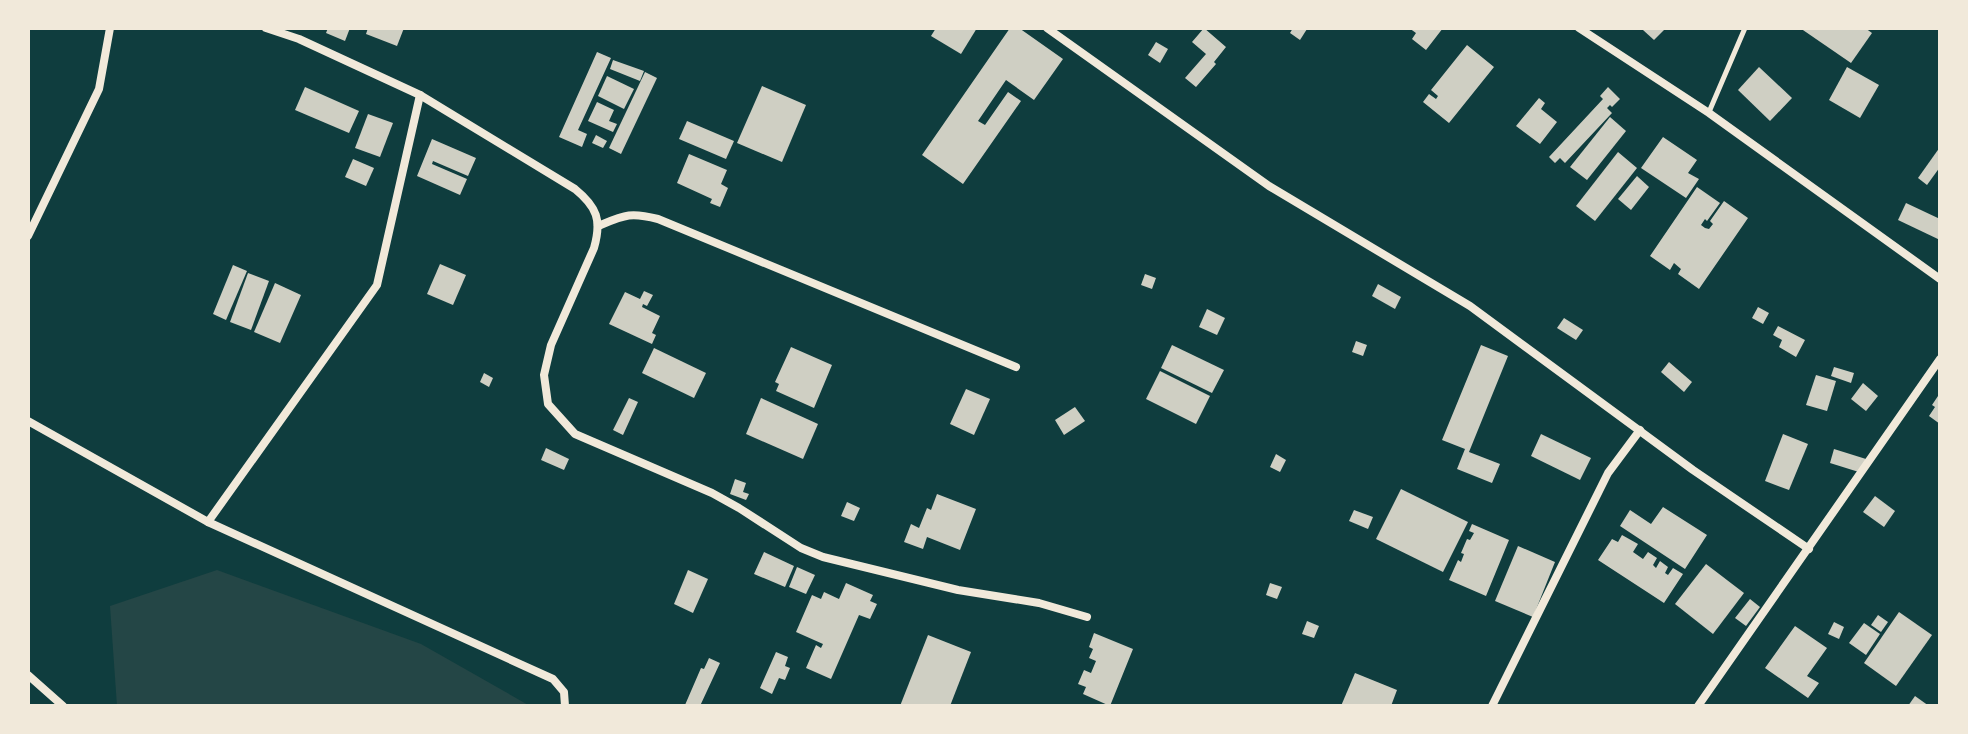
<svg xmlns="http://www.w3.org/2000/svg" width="1968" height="734" viewBox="0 0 1968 734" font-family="'Fira Sans Condensed',sans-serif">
  <rect width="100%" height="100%" fill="#0f3d3e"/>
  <path fill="#244646" d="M217,570L421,644L530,706H117L110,606Z"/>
  <g fill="#cfcfc3">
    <path d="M328,28H350L345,41L326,33Z"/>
    <path d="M368,28H404L397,46L366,34Z"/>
    <path d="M936,28H977L961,54L931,36Z"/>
    <path d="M1010,28H1019L1063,59L1034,100L1006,80L978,121L985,125L1008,92L1021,101L963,184L922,155Z"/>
    <path d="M1204,28L1226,47L1214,62L1216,64L1196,87L1185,78L1206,54L1192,42Z"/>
    <path d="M1293,28H1305L1307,29L1300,40L1290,33Z"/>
    <path d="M1409,28H1443L1426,50L1412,39L1416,33Z"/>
    <path d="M1644,28H1666L1654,40L1643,30Z"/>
    <path d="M1800,28H1865L1872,33L1851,63Z"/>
    <path d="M1156,42L1168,49L1160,63L1148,55Z"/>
    <path d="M1467,45L1494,67L1449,123L1423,102L1429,94L1436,99L1438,96L1431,90Z"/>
    <path d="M597,52L611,58L578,130L587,134L582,147L559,137Z"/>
    <path d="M613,60L644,71L640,81L610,69Z"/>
    <path d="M1759,67L1792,98L1770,121L1738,90Z"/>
    <path d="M1847,67L1879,85L1860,118L1829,100Z"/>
    <path d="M645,72L657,78L621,154L609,148Z"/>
    <path d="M607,76L634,89L624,109L598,96Z"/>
    <path d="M762,86L806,105L782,162L737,143Z"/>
    <path d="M305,87L359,111L349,133L295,110Z"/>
    <path d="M1608,87L1620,99L1612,107L1610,105L1607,108L1612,113L1565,163L1560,158L1555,163L1549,157L1603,99L1600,96Z"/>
    <path d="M1539,98L1545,103L1541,109L1557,122L1540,144L1516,126Z"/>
    <path d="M597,102L614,110L609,121L617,124L613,132L588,121Z"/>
    <path d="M368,114L393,123L380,157L355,148Z"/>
    <path d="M1610,117L1626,131L1587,180L1570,167Z"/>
    <path d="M687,121L734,141L726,159L679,139Z"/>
    <path d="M596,135L607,141L603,148L592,143Z"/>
    <path d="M1663,137L1697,160L1688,173L1699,179L1686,198L1641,168Z"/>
    <path d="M432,139L476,158L468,176L433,161L432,164L467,179L460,195L417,176Z"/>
    <path d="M1940,147V167L1927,185L1918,178Z"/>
    <path d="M1618,152L1637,168L1595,221L1576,206Z"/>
    <path d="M689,154L727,170L721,184L728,188L720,207L710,203L712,199L677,183Z"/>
    <path d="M353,159L374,168L366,186L345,177Z"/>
    <path d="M1637,176L1649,187L1631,210L1618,199Z"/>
    <path d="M1697,187L1720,203L1707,221L1705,219L1701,225L1705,228L1709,229L1713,224L1710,221L1724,201L1748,218L1699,289L1678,274L1681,269L1674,263L1670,270L1650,256Z"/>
    <path d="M1906,203L1940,219V240L1898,220Z"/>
    <path d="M440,264L466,275L453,305L427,294Z"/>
    <path d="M233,265L247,271L226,320L213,314Z"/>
    <path d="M248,273L269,281L251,330L230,322Z"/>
    <path d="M1145,274L1156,278L1152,289L1141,285Z"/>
    <path d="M275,283L301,295L280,343L254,332Z"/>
    <path d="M1378,284L1401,297L1395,309L1372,296Z"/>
    <path d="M644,291L653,295L647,306L643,304L642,307L660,316L652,333L656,335L652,344L609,324L625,292L640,299Z"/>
    <path d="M1758,307L1769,313L1763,324L1752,318Z"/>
    <path d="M1207,309L1225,318L1217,335L1199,327Z"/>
    <path d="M1564,318L1583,330L1576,340L1557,328Z"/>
    <path d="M1778,326L1805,340L1796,357L1779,347L1782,340L1773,335Z"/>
    <path d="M1356,341L1367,345L1363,356L1352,352Z"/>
    <path d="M1172,345L1224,370L1212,393L1161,368Z"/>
    <path d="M1481,345L1508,356L1469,452L1500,464L1492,483L1457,469L1465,449L1442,440Z"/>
    <path d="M791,347L832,365L814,408L776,391L779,384L775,382Z"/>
    <path d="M654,348L706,373L694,398L642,373Z"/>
    <path d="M1669,362L1692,382L1684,392L1661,372Z"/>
    <path d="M1834,367L1854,373L1851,383L1831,376Z"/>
    <path d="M1160,371L1210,396L1196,424L1146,399Z"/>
    <path d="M484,373L493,378L489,387L480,382Z"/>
    <path d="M1816,375L1836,381L1827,411L1806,405Z"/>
    <path d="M1863,383L1878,396L1866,411L1851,399Z"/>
    <path d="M966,389L990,399L974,435L950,424Z"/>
    <path d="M1940,393V424L1929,416L1935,407L1932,405Z"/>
    <path d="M629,398L638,402L623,435L613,430Z"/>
    <path d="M761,398L818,424L803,459L746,434Z"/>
    <path d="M1075,407L1085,421L1064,435L1055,420Z"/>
    <path d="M1541,434L1591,458L1580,480L1531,456Z"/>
    <path d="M1783,434L1808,444L1789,490L1765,481Z"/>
    <path d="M546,448L569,459L564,470L541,460Z"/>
    <path d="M1834,449L1866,459L1862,473L1830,463Z"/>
    <path d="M1276,454L1286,460L1280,472L1270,467Z"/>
    <path d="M735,479L746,483L743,492L749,494L746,500L730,494Z"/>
    <path d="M1401,489L1468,522L1443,572L1376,539Z"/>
    <path d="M937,494L976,509L960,550L927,537L923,549L904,542L911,524L919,528L927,508L931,510Z"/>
    <path d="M1875,496L1895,511L1884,527L1863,512Z"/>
    <path d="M847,502L860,508L854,521L841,516Z"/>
    <path d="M1663,507L1707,535L1685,569L1620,526L1630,510L1651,524Z"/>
    <path d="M1354,510L1373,517L1368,529L1349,521Z"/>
    <path d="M1472,524L1509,540L1486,596L1449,580L1458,560L1461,562L1464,554L1461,553L1467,539L1470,540L1474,533L1469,531Z"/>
    <path d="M1622,535L1638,544L1633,552L1643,559L1648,552L1657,558L1653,565L1656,568L1660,561L1668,567L1665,573L1668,575L1673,568L1683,574L1664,603L1598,560L1612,539L1618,542Z"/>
    <path d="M1518,546L1555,562L1533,617L1495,601Z"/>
    <path d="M764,552L794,566L785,587L754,574Z"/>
    <path d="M1706,564L1744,593L1713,634L1675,604Z"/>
    <path d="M797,567L815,575L806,594L789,587Z"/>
    <path d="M688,570L708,579L693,613L674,604Z"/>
    <path d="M846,583L873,595L870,601L877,604L870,619L859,615L831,679L806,668L816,645L821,648L823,644L796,632L812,595L821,599L824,592L839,599Z"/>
    <path d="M1270,583L1282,587L1277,599L1266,595Z"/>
    <path d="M1750,599L1760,607L1746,626L1735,618Z"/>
    <path d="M1899,612L1932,635L1896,686L1864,663Z"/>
    <path d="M1878,615L1888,622L1881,632L1871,625Z"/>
    <path d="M1307,621L1319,626L1314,638L1302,634Z"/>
    <path d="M1834,622L1844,627L1839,639L1828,634Z"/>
    <path d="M1864,623L1880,634L1866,655L1849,643Z"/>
    <path d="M1795,626L1827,648L1807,676L1819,683L1808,698L1765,668Z"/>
    <path d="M1094,633L1133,649L1110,706L1083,694L1086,687L1078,684L1084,670L1091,673L1096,661L1089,658L1093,649L1089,647Z"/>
    <path d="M928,635L971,652L950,706H900Z"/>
    <path d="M776,652L788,657L785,666L790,668L785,680L779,678L772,694L760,688Z"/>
    <path d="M709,658L720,663L700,706L685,705L701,668L704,669Z"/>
    <path d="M1355,673L1397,690L1391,706H1341Z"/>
    <path d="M1915,696L1929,706H1908Z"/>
  </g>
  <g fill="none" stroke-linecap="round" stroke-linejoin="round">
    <path stroke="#f1e9da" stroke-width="5" d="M1709,112L1745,28"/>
    <g stroke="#f1e9da" stroke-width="8">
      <path d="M266,28L299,39L420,95L575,189C597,207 602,220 594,248L551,345L544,375L548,404L575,434L712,493L739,508L801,548L823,557L958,590L1039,603L1087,617"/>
      <path d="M1047,28L1269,186L1470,306L1693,470L1809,549"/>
      <path d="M1579,28L1709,113L1940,279"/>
      <path d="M598,226C625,215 630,212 658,219L1016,367"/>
      <path d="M28,236L99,89L110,28"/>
      <path d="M28,421L208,522L553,679L564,692L565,706"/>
      <path d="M208,522L377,285L420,95"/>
      <path d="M28,675L63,706"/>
      <path d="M1492,706L1608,473L1640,430"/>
      <path d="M1698,706L1940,359"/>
    </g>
  </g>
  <rect width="1968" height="734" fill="none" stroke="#f1e9da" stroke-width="60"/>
</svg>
